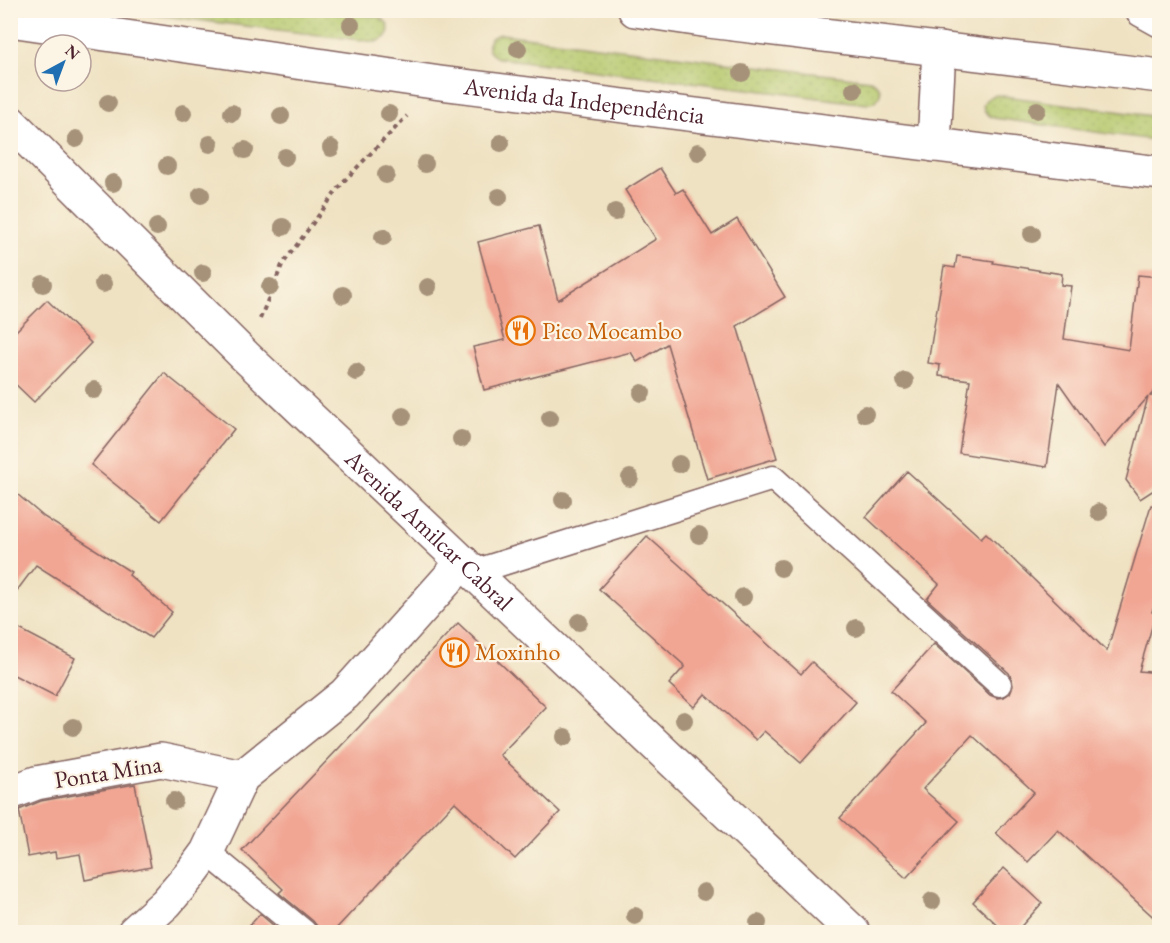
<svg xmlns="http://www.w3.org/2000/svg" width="1170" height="943" viewBox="0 0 1170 943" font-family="'EB Garamond',serif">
  <defs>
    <pattern id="grass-dots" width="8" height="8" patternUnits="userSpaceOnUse" patternTransform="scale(1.5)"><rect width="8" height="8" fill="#b3c76b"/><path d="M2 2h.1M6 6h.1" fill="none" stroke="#9baa5d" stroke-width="1.8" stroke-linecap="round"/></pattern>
  </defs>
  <rect width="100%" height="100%" fill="#fcf5e5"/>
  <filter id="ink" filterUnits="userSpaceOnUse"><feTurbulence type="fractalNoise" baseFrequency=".0167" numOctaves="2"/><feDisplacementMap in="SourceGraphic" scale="12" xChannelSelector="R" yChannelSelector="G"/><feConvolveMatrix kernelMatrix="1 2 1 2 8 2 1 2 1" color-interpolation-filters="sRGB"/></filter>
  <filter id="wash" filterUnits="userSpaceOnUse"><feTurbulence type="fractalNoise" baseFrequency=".008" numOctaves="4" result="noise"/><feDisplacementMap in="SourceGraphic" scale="24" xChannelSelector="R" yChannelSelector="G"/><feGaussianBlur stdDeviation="1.35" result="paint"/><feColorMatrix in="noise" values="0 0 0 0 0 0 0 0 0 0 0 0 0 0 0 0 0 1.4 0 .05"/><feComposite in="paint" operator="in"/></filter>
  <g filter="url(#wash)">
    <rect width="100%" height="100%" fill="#efe2c2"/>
    <g fill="url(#grass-dots)" stroke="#7e734b" stroke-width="1.5">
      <path d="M123,11L321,10L379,17C394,25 391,37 376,42Z"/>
      <path d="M501,34L870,80C885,87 883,101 867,104L498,58C483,51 485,37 501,34Z"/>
      <path d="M997,95L1159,117V141L994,118C978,111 981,98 997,95Z"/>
    </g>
    <g id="blocks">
      <g fill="#f1a593">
        <path d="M660,168L676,193L683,189L712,235L737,219L785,297L737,326L777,458L707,479L667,344L637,362L631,352L484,390L473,347L505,340L478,242L539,226L558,300L656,239L625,190Z"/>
        <path d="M957,256L994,261L993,263L1062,274L1061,285L1071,286L1064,339L1129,350L1138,275L1160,277V385L1150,396L1160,397V486L1140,499L1126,480L1148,397L1104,447L1059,383L1047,467L959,453L970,380L939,376L940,365L928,363L944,266L955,268Z"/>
        <path d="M47,300L91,343L34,402L10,379V337Z"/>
        <path d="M164,373L234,429L161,521L91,465Z"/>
        <path d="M907,471L981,538L986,533L1107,651L1151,505L1160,506V586L1152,612L1156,613L1139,671L1160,673V923L1058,830L1028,862L996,833L1034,792L972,735L923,789L959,821L906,878L840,818L926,723L891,691L934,644L990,695L997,698L1004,697L1010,693L1013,686L1012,679L1009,673L927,599L939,584L866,517Z"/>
        <path d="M10,488L44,517L131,572L129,575L172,612L151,638L36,565L10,600Z"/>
        <path d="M647,536L801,674L812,662L856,702L801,763L764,731L756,740L705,694L694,707L669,684L685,666L599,589Z"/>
        <path d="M458,623L546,707L500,755L560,812L515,859L455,802L332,933H318L317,926L313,921L279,893L283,889L242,850Z"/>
        <path d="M10,624L75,658L55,696L10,673Z"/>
        <path d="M135,784L151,867L85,880L80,854L56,858L55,852L28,857L19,810L41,801Z"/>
        <path d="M1004,868L1042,903L1015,933H1006L973,902Z"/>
        <path d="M260,914L282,933H243Z"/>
      </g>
    </g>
  </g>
  <g filter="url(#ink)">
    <use href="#blocks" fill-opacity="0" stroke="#846360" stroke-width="1.5"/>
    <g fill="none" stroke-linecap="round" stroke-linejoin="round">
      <defs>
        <g id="lane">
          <path d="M474,572L773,478L999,684"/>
          <path d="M207,852L304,932"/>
        </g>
        <g id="street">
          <path d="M1142,10L1160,20"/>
          <path id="s1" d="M10,122L245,356L853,932"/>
          <path d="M10,793L36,783L161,760L242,777"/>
          <path d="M134,932L166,903L190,875L207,852L242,777L345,694L463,562"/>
        </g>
        <g id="secondary">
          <path d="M635,10L709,21L1160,76"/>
          <path id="s2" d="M10,20L440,83L1160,173"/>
          <path d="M934,145L939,49"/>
        </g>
      </defs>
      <use href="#lane" stroke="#846360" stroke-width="27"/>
      <use href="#street" stroke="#846360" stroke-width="36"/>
      <use href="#secondary" stroke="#846360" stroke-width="36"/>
      <path stroke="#846360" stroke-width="4" stroke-dasharray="4.5 4.5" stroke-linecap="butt" d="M260,319L282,265L344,181L407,116"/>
      <use href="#lane" stroke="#fff" stroke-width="24"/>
      <use href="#street" stroke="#fff" stroke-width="33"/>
      <use href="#secondary" stroke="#fff" stroke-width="33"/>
    </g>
    <g fill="#a69279">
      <circle cx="351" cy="25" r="9"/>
      <circle cx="518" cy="49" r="9"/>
      <circle cx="742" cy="73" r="9"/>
      <circle cx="854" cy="90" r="9"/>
      <circle cx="108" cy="103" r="9"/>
      <circle cx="1037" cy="110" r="9"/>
      <circle cx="183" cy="113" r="9"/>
      <circle cx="232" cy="113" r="9"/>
      <circle cx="389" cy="114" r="9"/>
      <circle cx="281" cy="116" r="9"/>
      <circle cx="76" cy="139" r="9"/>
      <circle cx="501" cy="143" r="9"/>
      <circle cx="210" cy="144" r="9"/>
      <circle cx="331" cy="148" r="9"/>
      <circle cx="245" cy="150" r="9"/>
      <circle cx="698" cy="152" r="9"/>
      <circle cx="285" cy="157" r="9"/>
      <circle cx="425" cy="164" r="9"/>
      <circle cx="167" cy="166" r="9"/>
      <circle cx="386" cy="175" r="9"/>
      <circle cx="113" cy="183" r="9"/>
      <circle cx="201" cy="195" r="9"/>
      <circle cx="499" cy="197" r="9"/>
      <circle cx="615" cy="212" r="9"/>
      <circle cx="157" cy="227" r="9"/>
      <circle cx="283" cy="227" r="9"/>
      <circle cx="1032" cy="234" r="9"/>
      <circle cx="383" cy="237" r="9"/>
      <circle cx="203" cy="273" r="9"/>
      <circle cx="43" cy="284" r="9"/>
      <circle cx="103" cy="284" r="9"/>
      <circle cx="270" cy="287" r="9"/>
      <circle cx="428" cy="287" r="9"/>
      <circle cx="343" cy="295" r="9"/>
      <circle cx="356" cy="372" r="9"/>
      <circle cx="905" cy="381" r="9"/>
      <circle cx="94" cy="390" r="9"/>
      <circle cx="642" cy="393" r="9"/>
      <circle cx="865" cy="414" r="9"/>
      <circle cx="403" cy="416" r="9"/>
      <circle cx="550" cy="418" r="9"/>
      <circle cx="461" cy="439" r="9"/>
      <circle cx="679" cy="464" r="9"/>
      <circle cx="630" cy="478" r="9"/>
      <circle cx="563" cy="500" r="9"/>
      <circle cx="1099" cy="512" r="9"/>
      <circle cx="699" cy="535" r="9"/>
      <circle cx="781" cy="568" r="9"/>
      <circle cx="743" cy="597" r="9"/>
      <circle cx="579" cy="622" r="9"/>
      <circle cx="856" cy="628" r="9"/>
      <circle cx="684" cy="720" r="9"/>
      <circle cx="73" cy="727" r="9"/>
      <circle cx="565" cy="737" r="9"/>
      <circle cx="174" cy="801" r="9"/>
      <circle cx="704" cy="892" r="9"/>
      <circle cx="932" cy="901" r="9"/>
      <circle cx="635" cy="916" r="9"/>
      <circle cx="758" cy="923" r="9"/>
    </g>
  </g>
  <defs>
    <symbol id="restaurant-ring" viewBox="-11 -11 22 22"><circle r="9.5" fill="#fcf5e5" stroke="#e8710a" stroke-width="1.5"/><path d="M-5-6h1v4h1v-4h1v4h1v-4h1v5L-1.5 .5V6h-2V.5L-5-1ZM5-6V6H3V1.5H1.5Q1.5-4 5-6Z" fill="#e8710a"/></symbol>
  </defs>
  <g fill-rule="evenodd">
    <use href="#restaurant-ring" x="504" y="314" width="33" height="33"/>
    <use href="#restaurant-ring" x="438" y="636" width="33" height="33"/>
  </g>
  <g text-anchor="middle" stroke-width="4.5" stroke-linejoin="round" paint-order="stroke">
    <g font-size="24" fill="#4a1f2b" stroke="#fcf5e5">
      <text dy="8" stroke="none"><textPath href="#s2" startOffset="580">Avenida da Independência</textPath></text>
      <text dy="8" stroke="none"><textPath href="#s1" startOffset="585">Avenida Amilcar Cabral</textPath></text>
      <text transform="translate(108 772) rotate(-9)" y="8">Ponta Mina</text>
    </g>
    <g font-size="24" fill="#c56008" stroke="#fcf5e5" text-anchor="start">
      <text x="542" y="339">Pico Mocambo</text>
      <text x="475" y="660">Moxinho</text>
    </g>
  </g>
  <rect width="1170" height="943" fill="none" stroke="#fcf5e5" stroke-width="36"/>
  <g transform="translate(63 63) rotate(41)"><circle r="28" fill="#fcf5e5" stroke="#b59f9b" stroke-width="1.5"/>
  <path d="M0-4.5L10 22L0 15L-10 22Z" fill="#1f6fb2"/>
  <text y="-9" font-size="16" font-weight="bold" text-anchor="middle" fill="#4a1f2b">N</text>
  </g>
</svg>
